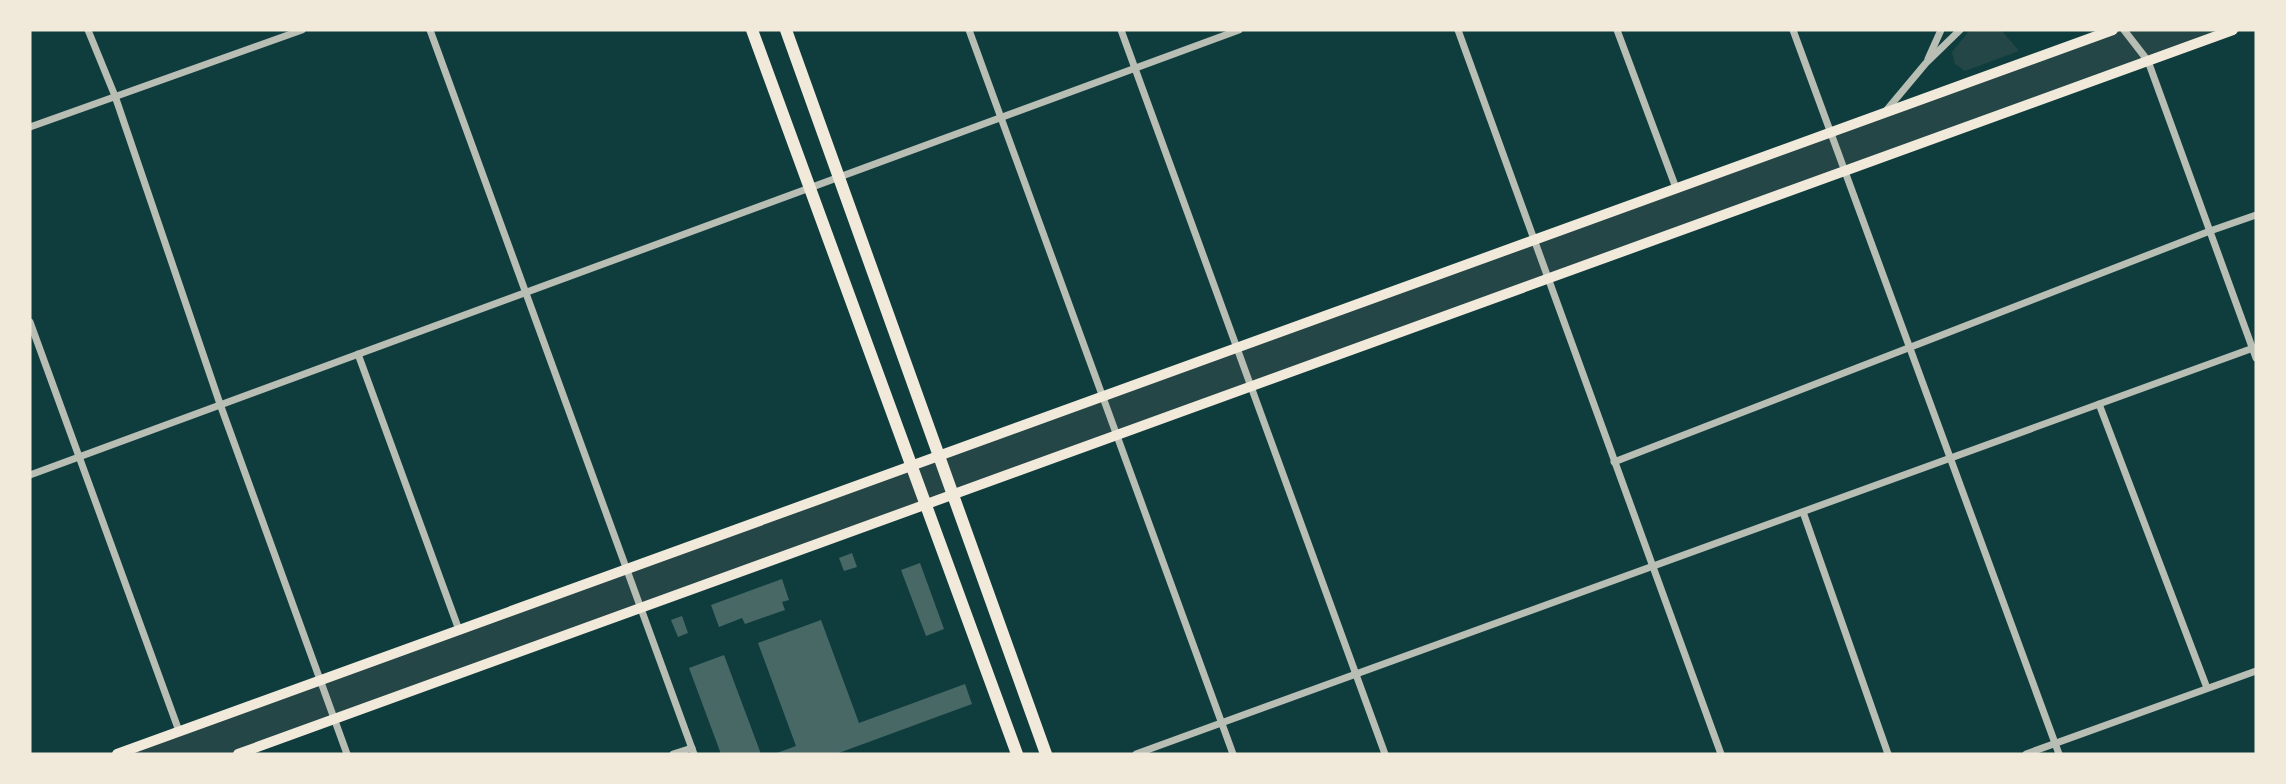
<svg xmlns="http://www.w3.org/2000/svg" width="2286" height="784" viewBox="0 0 2286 784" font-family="Barlow,sans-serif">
  <rect width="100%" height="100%" fill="#0f3d3e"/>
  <g fill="#244646">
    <path d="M1970,30H2001L2019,51L1965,71L1955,64L1952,52Z"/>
    <path d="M2113,30H2233L238,754H117Z"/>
  </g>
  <g fill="#486865">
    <path d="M852,553L857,567L844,571L839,558Z"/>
    <path d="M920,563L944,629L926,636L901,570Z"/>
    <path d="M782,579L789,600L782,602L785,610L745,624L742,618L719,627L711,605Z"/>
    <path d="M682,616L688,633L678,637L671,620Z"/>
    <path d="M821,620L859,723L965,684L972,704L836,754H774L796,746L758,643Z"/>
    <path d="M724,655L761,754H721L689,668Z"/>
  </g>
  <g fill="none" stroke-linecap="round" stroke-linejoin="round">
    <g stroke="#b8beb3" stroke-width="7">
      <path d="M88,30L115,96L220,404L347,754"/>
      <path d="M430,30L694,754"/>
      <path d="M969,30L1233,754"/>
      <path d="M1121,30L1385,754"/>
      <path d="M1458,30L1721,754"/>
      <path d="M1617,30L1676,188"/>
      <path d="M1793,30L2059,754"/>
      <path d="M2124,30L2148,61L2256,358"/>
      <path d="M1928,59L1941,30"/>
      <path d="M1885,112L1926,63L1960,30"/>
      <path d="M30,127L302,30"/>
      <path d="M30,322L179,731"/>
      <path d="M358,354L459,630"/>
      <path d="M2099,404L2207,688"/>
      <path d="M1614,462L2210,231L2256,215"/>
      <path d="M30,475L1239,30"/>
      <path d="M1803,512L1888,754"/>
      <path d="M673,754L692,748"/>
      <path d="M1136,754L2256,347"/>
      <path d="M2026,754L2256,671"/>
    </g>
    <g stroke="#f1e9da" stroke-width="10">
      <path d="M117,754L2113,30"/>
      <path d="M238,754L2233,30"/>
    </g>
    <g stroke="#f1e9da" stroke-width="12">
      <path d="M752,30L1017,754"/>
      <path d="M786,30L1046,754"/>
    </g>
  </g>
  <rect width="2286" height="784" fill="none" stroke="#f1e9da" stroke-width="63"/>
</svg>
